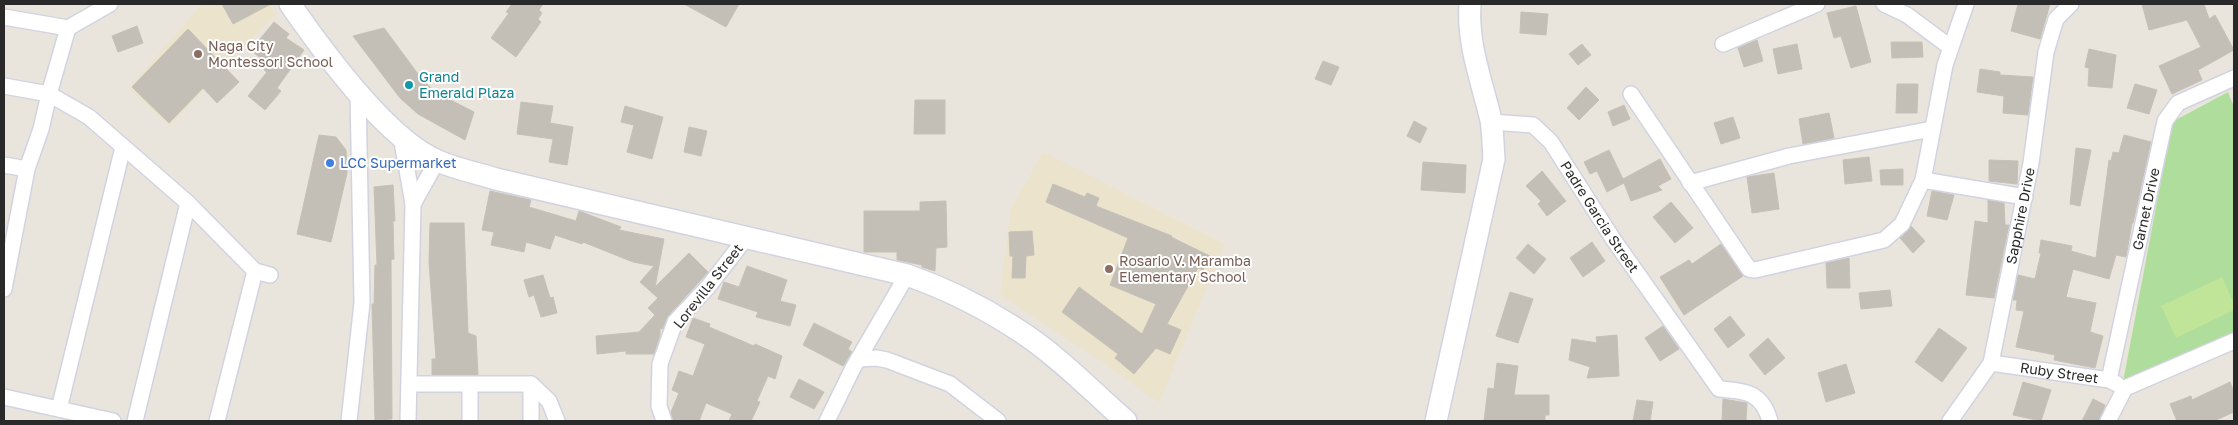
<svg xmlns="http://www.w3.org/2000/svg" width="2238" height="425" viewBox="0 0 2238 425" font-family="'Golos Text',sans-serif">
  <rect width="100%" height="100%" fill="#eae5dc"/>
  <g fill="#ebe3cc">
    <path d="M202,4H270L277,16L270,20L170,126L129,88Z"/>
    <path d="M1043,152L1225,244L1159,403L1108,366L1000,294L1011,208Z"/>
  </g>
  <path fill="#afde9c" d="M2228,92L2234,107V334L2123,382L2172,122Z"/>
  <path fill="#c0e498" d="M2222,277L2234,304V310L2176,338L2161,306Z"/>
  <g fill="#c3bfb7" stroke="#c6c1b6">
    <path d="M222,4H271L233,24Z"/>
    <path d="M512,4H543L539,10L542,13L538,19L541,22L516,57L491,38L509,13L506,12Z"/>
    <path d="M684,4H739L726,27Z"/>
    <path d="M2018,4H2050L2040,39L2011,31Z"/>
    <path d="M2142,4H2204L2209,19L2215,15L2234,50L2198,70L2202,80L2172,94L2159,66L2201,47L2187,20L2149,30Z"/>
    <path d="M1856,6L1871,62L1851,68L1841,36L1834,38L1827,13Z"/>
    <path d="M1521,12L1548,14L1546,35L1520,33Z"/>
    <path d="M274,22L289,34L286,38L304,50L277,88L281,91L265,110L248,96L267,72L264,70L268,65L251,50Z"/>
    <path d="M137,26L143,43L118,52L112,36Z"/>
    <path d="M384,28L421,78L435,92L474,112L465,140L418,114L400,98L353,36Z"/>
    <path d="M188,29L239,82L217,103L203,88L169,123L132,87Z"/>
    <path d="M1757,40L1763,61L1744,67L1738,48Z"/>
    <path d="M1891,42H1922L1923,57L1892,58Z"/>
    <path d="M1582,44L1591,55L1578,65L1569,54Z"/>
    <path d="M1797,44L1802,69L1778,74L1773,49Z"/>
    <path d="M2089,49L2116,55L2112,88L2088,86L2089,68L2085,67Z"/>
    <path d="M1323,61L1339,67L1331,85L1315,79Z"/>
    <path d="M1980,69L2000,72V75L2033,77L2028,115L2003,113L2004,96L1977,92Z"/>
    <path d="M1897,84H1918L1917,113H1896Z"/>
    <path d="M2135,84L2157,90L2149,114L2127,108Z"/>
    <path d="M1586,87L1599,100L1579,120L1567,108Z"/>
    <path d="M915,100H945V134H914Z"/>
    <path d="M521,102L553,106L550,123L573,127L567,165L549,162L553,139L517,134Z"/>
    <path d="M1624,105L1630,119L1613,126L1608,112Z"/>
    <path d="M625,106L663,117L652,159L627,152L634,125L621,122Z"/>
    <path d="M1829,113L1834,138L1803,144L1799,119Z"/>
    <path d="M1733,117L1740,138L1721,144L1714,123Z"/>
    <path d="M1414,121L1427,128L1420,143L1407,136Z"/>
    <path d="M689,127L707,131L701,156L684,152Z"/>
    <path d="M319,135L336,137L346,150L347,173L331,242L297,234Z"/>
    <path d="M2124,135L2151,142L2133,223H2132L2126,257L2116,255L2109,279L2073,269L2066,297L2096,303L2090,332L2103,336L2095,368L2054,360L2055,355L2016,347L2024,311L2016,310L2017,300H2013L2018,275L2035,279L2041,253H2039L2041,240L2072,246L2071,251L2096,258L2109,160L2111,161L2113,152L2119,153Z"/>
    <path d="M2076,148L2091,150L2080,206L2070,204Z"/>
    <path d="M1609,150L1624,181L1623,179L1660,159L1671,179L1658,186L1662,190L1631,201L1624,183L1607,192L1597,171L1590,174L1584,162Z"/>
    <path d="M1869,157L1872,181L1845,184L1843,160Z"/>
    <path d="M1989,160L2018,161L2017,184L1989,181Z"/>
    <path d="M1423,162L1466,165L1465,193L1421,190Z"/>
    <path d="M1903,169V185H1881L1880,170Z"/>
    <path d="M1542,171L1566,201L1547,216L1538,204L1541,201L1526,186Z"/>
    <path d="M1774,173L1779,209L1752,213L1747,177Z"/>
    <path d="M1053,184L1085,197L1087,193L1099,198L1096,206L1172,236L1171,237L1210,256L1203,270L1198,268L1167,324L1181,330L1170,354L1156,348L1134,374L1115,358L1118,354L1062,312L1079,287L1142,334L1156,304L1110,285L1128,238L1046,202Z"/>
    <path d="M393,185L395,221H393L394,259L391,260L392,419L375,420L372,304H374L375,265H377L374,187Z"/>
    <path d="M490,191L531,200L529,207L576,221L579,211L621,227L619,230L664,239L655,287L689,253L708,272L668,316L663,329L660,328V335L654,354H626V351L597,354L596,336L639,332L655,315L648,308L658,298L640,282L654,266L633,262L583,242L582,244L555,235L550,249L526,242L524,252L491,245L494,232L482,230Z"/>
    <path d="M1932,191L1954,195L1947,220L1927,216Z"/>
    <path d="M1988,200L2004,203L2005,225H2009L1994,298L1966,295L1975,221L1988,223Z"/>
    <path d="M946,201L947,247L936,248L935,271L922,267V265L897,260V252H864V211H920V202Z"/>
    <path d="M1671,202L1693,228L1675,243L1653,217Z"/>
    <path d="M430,223H464L468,333L476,336L478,375H432V359H436L429,262Z"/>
    <path d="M1911,226L1925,241L1913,253L1900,238Z"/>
    <path d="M1032,231L1034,255L1026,256L1025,278H1012L1013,256H1010L1009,232Z"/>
    <path d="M1592,242L1605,261L1583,277L1570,258Z"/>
    <path d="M1528,244L1546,259L1534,274L1516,258Z"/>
    <path d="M1721,244L1743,276L1684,315L1660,277L1689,260L1692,264Z"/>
    <path d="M1849,258L1850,288H1827L1826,263Z"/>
    <path d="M747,266L787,280L780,301L796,305L790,326L756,317L758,312L718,299L724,282L739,287Z"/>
    <path d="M543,275L550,298L553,297L557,313L541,317L534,295L529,297L524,280Z"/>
    <path d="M1890,290L1892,306L1861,309L1859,293Z"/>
    <path d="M1510,292L1533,299L1518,343L1496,336Z"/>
    <path d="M1730,316L1745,335L1728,348L1714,329Z"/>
    <path d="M693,318L710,324L709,327L754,346L755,344L782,356L775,379L768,376L757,401L760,402L751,421H729L732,414L706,403L699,421H673L671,412L679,393L672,390L679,371L693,376L705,344L686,337Z"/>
    <path d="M814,323L852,342L848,349L852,352L843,366L803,345Z"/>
    <path d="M1663,326L1679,349L1660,361L1645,338Z"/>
    <path d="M1939,328L1967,348L1942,382L1915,362Z"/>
    <path d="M1617,335L1619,376L1587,378L1590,367L1569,360L1572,339L1597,343L1596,337Z"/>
    <path d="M1768,338L1785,358L1765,375L1749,355Z"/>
    <path d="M1497,363L1518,366L1514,395H1549V415H1545V421H1484L1488,388L1494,389Z"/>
    <path d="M1846,364L1855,393L1826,402L1818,373Z"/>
    <path d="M799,379L824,392L814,409L790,397Z"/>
    <path d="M2023,382L2051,390L2041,421L2013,415Z"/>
    <path d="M2230,382L2234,392V412L2214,421H2177L2170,404L2191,396L2192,400Z"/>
    <path d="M1723,399L1747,403L1746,421H1722Z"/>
    <path d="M2093,399L2105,405L2099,421H2082Z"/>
    <path d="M1637,400L1653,402L1650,421H1633Z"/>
  </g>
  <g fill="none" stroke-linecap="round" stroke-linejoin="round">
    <defs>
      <g id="street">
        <path d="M1884,4L1907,15L1950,47"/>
        <path d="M4,17L68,28L49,94L89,117L188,203L255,271L270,275"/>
        <path d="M68,28L110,4"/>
        <path d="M1723,44L1817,4"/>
        <path d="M4,86L49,94L41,129L27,169L4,289"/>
        <path d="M1631,94L1749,269L1755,270L1884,240L1902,224L1923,180L1945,65L1966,4"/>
        <path id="s1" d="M1491,122L1533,125L1551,142L1613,239L1719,389C1746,391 1762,392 1770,421"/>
        <path d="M401,136L413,204L408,421"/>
        <path d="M4,165L27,169"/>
        <path d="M1923,180L2025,197"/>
        <path d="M1690,183L1789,156L1932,129"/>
        <path d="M413,204L437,161"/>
        <path d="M858,359L876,358L887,360L950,384L998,421"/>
        <path id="s2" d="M1991,363L2109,380L2117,384"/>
        <path id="s3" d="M2109,380L2165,121L2178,103L2234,78"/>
        <path d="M409,384H531V421"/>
        <path d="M531,384L549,401L557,421"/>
        <path d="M4,397L113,421"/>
        <path d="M59,409L123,147"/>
        <path d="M135,421L188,203"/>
        <path d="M217,421L255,271"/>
        <path d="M349,421L362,303L358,93"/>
        <path d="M470,421V385"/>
        <path d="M664,421L659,406L660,364L675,322L708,287L746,238"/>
        <path d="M827,421L853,368L907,275"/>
        <path id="s4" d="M1950,421L1991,363L2031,163L2046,52L2056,19L2071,4"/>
        <path d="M2108,421L2125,388L2234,341"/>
      </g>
      <g id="secondary">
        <path d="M290,4C322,50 386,139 438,161C456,169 477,173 496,179L907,275C950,290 989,310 1027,336C1062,360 1094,393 1126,421"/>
        <path d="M1436,421L1494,159C1493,146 1493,133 1491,120C1482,82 1467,44 1470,4"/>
      </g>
    </defs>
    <use href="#street" stroke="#d1d3e1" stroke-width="18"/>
    <use href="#secondary" stroke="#d1d3e1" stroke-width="24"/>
    <use href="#street" stroke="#fff" stroke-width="15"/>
    <use href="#secondary" stroke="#fff" stroke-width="21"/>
  </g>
  <g fill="#8d6e63" stroke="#fff" stroke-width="2">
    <circle cx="198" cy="54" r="5"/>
    <circle cx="1109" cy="269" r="5"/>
  </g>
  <circle fill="#0f9aa8" stroke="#fff" stroke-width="2" cx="409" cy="85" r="5"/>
  <circle fill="#3f7fe0" stroke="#fff" stroke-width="2" cx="330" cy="163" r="5"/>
  <g text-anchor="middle" stroke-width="4" stroke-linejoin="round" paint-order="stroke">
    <g font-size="14" fill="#785e54" stroke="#fff" text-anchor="start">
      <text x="208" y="51">Naga City<tspan x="208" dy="16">Montessori School</tspan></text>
      <text x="1119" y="266">Rosario V. Maramba<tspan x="1119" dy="16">Elementary School</tspan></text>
    </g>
    <g font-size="14" fill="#0d838f" stroke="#fff" text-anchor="start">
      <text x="419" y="82">Grand<tspan x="419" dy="16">Emerald Plaza</tspan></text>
    </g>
    <g font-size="14" fill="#366cbe" stroke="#fff" text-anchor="start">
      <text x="340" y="168">LCC Supermarket</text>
    </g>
    <g font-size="14" fill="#292929" stroke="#fff">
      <text dy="5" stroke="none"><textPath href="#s3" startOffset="175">Garnet Drive</textPath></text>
      <text dy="5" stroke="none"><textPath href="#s4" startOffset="221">Sapphire Drive</textPath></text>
      <text dy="5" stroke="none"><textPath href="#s1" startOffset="156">Padre Garcia Street</textPath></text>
      <text transform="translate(708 286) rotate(-52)" y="5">Lorevilla Street</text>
      <text dy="5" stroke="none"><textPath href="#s2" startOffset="69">Ruby Street</textPath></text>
    </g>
  </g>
  <rect width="2238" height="425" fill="none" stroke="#292929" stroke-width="10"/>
</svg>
